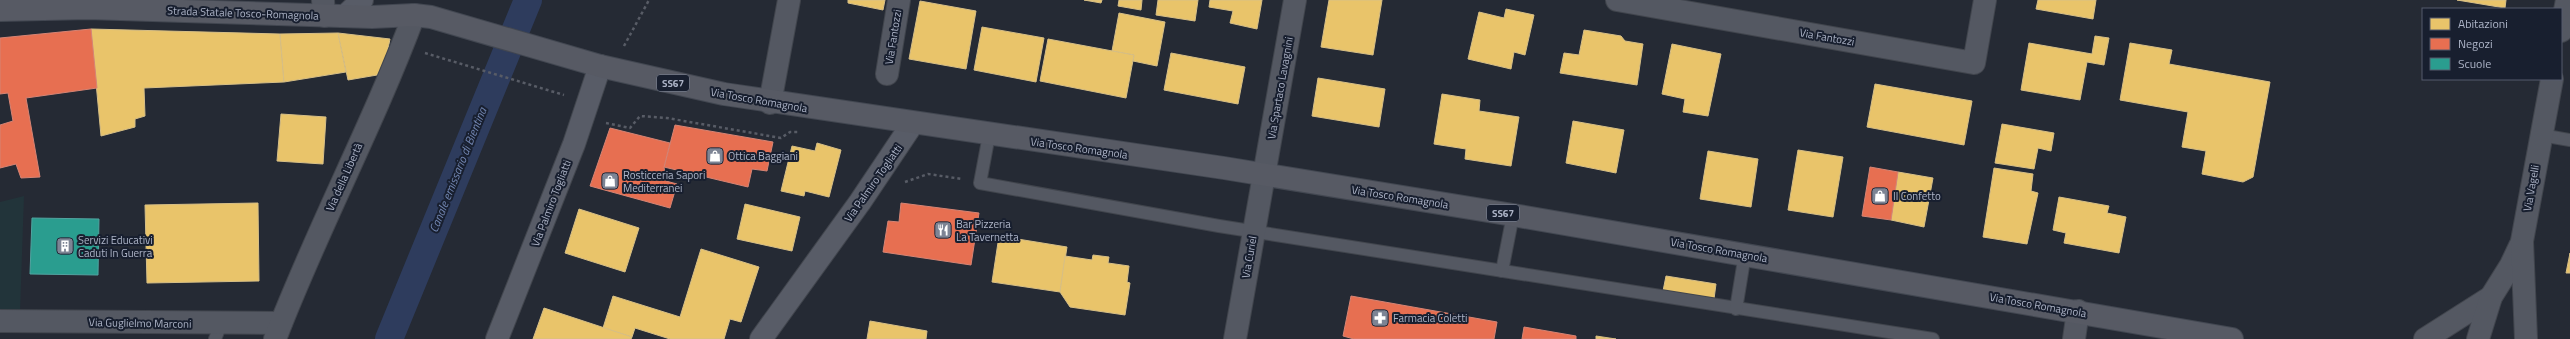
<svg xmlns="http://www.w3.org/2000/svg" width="2570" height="339" viewBox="0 0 2570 339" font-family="'Titillium Web',sans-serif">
  <rect width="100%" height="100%" fill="#252a34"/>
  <path fill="#22343a" d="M24,196L20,313L0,312V202Z"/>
  <g fill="#e9c46a" stroke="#d7bf86">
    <path d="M848,0H885L883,10L848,3Z"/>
    <path d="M1084,0H1102L1101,3Z"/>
    <path d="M1119,0H1142L1141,10L1118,6Z"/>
    <path d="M1158,0H1198L1195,21L1156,15Z"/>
    <path d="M1210,0H1262L1257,29L1230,23L1233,11L1209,7Z"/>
    <path d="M1329,0H1382L1373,55L1321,47Z"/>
    <path d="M2038,0H2096L2093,19L2036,9Z"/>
    <path d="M2457,0H2506L2505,8Z"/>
    <path d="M920,1L976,11L966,69L909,59Z"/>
    <path d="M1506,9L1534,15L1525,55L1514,52L1511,69L1468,59L1479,12L1504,18Z"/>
    <path d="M1119,13L1165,22L1157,66L1133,61L1134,55L1112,51Z"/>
    <path d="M982,27L1044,38L1036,82L974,70Z"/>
    <path d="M91,29L280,34L284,82L144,88L145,116L135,119V127L101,136Z"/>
    <path d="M1584,30L1621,36L1625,41L1643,44L1637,85L1560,73L1564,53L1579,55Z"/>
    <path d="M338,33L346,72L284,82L280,34Z"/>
    <path d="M338,33L390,39L383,74L348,80Z"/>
    <path d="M2095,36L2109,38L2104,65L2087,62L2080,100L2021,90L2029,43L2092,54Z"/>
    <path d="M1048,39L1134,55L1126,98L1040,81Z"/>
    <path d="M2130,43L2172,50L2169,64L2270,82L2253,177L2243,182L2202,174L2206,151L2182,147L2188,112L2120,100Z"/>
    <path d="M1672,44L1721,54L1708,116L1683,112L1685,99L1662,94Z"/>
    <path d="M1171,53L1245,67L1238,104L1164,90Z"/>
    <path d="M1318,78L1385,89L1379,127L1312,116Z"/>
    <path d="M1875,84L1972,101L1964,145L1867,127Z"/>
    <path d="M1442,94L1480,100L1479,111L1519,117L1511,166L1465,159L1466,149L1434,144Z"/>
    <path d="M281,114L326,117L323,164L277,161Z"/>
    <path d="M1573,121L1624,130L1616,173L1566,163Z"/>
    <path d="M2002,124L2054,133L2051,151L2038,148L2034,169L1995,163Z"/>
    <path d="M817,143L841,150L829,197L805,191L804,196L781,191L792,146L815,151Z"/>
    <path d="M1798,150L1843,157L1833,217L1788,210Z"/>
    <path d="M1708,151L1758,159L1751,207L1700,199Z"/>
    <path d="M1994,168L2033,174L2031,191L2038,193L2027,244L1983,237Z"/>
    <path d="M1898,172L1933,178L1924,227L1891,220Z"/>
    <path d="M2059,197L2109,206L2107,213L2126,217L2119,253L2064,243L2066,233L2053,230Z"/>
    <path d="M258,203L259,281L147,283L145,205Z"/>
    <path d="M745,204L800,217L792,251L737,239Z"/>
    <path d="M579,209L639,228L625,272L565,253Z"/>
    <path d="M999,236L1067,247L1060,292L992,282Z"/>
    <path d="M701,249L759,267L741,322L730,319L724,339H670L635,328L632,337L603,328L613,296L680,317Z"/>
    <path d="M2570,253V273H2566Z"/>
    <path d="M1093,255L1109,257L1108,263L1129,266L1127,282L1130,283L1125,315L1070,307L1060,292L1065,256L1092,260Z"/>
    <path d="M1666,276L1716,284L1714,299L1663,291Z"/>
    <path d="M544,308L632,337L631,339H533Z"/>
    <path d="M870,321L927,331L926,339H867Z"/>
    <path d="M1596,336L1616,339H1596Z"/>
  </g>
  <g fill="#e76f51" stroke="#d68474">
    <path d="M91,29L97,88L26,98L40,177L21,178L16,164L0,168V125L13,121L8,93L0,94V38Z"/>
    <path d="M675,125L773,142L767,171L752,169L748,187L664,167Z"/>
    <path d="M610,128L670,143L664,167L666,181L677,184L670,208L590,186Z"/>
    <path d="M1870,167L1898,172L1891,220L1862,216Z"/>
    <path d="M901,203L979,213L971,265L883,252L888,221L899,222Z"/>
    <path d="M1351,296L1497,322L1494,339H1354L1343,336Z"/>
    <path d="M1524,327L1576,336V339H1522Z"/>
  </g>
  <path fill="#2a9d8f" stroke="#51a4a0" d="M32,218L99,219L98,275L30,274Z"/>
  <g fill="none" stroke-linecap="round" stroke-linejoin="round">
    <path stroke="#2e3c5d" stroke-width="28" d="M389,339L528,0"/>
    <defs>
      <g id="lane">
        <path d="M989,135L980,183L1219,226L1933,339"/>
        <path d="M2541,135L2570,140"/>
        <path d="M1502,271L1513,215"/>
        <path d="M1736,309L1745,254"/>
        <path d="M215,339L221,324"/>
      </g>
      <g id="street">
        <path d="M323,0L324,16"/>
        <path d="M1617,0L1974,63L1985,0"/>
        <path d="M2561,31L2567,0"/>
        <path d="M887,74L899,0"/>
        <path d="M770,103L789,0"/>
        <path d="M0,321L281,323"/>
        <path d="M275,339C317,229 373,125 414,15"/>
        <path d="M1235,339L1295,0"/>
        <path d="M2074,339L2078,311"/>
        <path d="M2425,339L2491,297"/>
        <path d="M2478,339L2491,297L2511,265L2520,246"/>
        <path d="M2526,339L2522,241L2552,79"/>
      </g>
      <g id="secondary">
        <path d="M345,16L362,0"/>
        <path d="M497,339L574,144L600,66"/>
        <path d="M761,339L860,202L913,123"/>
      </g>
      <path id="primary" d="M0,10L88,8L372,17L414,15L431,17L600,66L724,94L1224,168L1513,215L2232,339"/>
    </defs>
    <use href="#lane" stroke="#41454d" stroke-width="14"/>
    <use href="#street" stroke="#41454d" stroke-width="24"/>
    <use href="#secondary" stroke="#41454d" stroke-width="24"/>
    <use href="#primary" stroke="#424751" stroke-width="24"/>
    <g stroke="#585c66" stroke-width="2.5" stroke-dasharray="3 3" stroke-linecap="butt">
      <path d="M624,46L649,0"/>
      <path d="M425,53L564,95"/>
      <path d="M606,123L630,128L640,116L667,118L781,138L790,132H798"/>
      <path d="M905,182L928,174L962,179"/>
    </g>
    <use href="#lane" stroke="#545862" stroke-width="12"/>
    <use href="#street" stroke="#545862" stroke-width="22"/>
    <use href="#secondary" stroke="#585c67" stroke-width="22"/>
    <use href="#primary" stroke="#575a64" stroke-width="22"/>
  </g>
  <defs>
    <symbol id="shop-square" viewBox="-11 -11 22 22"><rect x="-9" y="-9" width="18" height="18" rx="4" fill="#7d8494" stroke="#181f2f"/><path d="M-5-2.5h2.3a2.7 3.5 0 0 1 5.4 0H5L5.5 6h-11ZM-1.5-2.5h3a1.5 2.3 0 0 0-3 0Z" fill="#fff"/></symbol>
    <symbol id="restaurant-square" viewBox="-11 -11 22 22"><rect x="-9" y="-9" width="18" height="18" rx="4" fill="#7d8494" stroke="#181f2f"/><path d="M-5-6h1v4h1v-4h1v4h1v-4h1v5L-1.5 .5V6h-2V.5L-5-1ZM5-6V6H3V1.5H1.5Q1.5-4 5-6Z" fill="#fff"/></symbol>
    <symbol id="building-square" viewBox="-11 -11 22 22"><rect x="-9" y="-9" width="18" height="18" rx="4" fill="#7d8494" stroke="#181f2f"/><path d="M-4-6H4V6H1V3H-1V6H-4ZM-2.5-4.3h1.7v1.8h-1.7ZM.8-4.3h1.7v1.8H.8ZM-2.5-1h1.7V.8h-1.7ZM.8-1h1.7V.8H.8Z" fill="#fff"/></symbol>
    <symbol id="pharmacy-square" viewBox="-11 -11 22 22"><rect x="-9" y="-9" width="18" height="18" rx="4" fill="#7d8494" stroke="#181f2f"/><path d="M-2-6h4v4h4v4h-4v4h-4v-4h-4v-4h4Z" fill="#fff"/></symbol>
  </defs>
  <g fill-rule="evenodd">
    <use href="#shop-square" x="705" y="146" width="20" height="20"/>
    <use href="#shop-square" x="600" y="171" width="20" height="20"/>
    <use href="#shop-square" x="1870" y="186" width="20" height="20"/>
    <use href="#restaurant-square" x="933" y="220" width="20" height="20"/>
    <use href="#building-square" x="55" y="236" width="20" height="20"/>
    <use href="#pharmacy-square" x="1370" y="308" width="20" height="20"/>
  </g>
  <g text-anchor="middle" stroke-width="4" stroke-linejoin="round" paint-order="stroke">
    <g fill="#181f2f" stroke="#808799" stroke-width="1">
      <rect x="657" y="75" width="32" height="16" rx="3"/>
      <rect x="1487" y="205" width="32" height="16" rx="3"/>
    </g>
    <g font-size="10" font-weight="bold" fill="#adb4c7">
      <text x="673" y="87">SS67</text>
      <text x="1503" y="217">SS67</text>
    </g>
    <g font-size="11" fill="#adb4c7" stroke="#181f2f">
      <text transform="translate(243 13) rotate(2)" y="4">Strada Statale Tosco-Romagnola</text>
      <text transform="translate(893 37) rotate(-81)" y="4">Via Fantozzi</text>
      <text transform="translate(1827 37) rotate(10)" y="4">Via Fantozzi</text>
      <text transform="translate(1280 88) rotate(-80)" y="4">Via Spartaco Lavagnini</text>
      <text transform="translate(759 100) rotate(10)" y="4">Via Tosco Romagnola</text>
      <text transform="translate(1079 148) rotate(8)" y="4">Via Tosco Romagnola</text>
      <text transform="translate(344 177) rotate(-66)" y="4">Via della Libertà</text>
      <text transform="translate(873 183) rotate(-55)" y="4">Via Palmiro Togliatti</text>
      <text transform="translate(2531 188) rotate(-80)" y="4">Via Vagelli</text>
      <text transform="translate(1400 197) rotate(9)" y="4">Via Tosco Romagnola</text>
      <text transform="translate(551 203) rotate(-69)" y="4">Via Palmiro Togliatti</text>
      <text transform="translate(1719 250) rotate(10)" y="4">Via Tosco Romagnola</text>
      <text transform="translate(1249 257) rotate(-80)" y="4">Via Curiel</text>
      <text transform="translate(2038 305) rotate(10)" y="4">Via Tosco Romagnola</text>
      <text transform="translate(140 323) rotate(1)" y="4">Via Guglielmo Marconi</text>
    </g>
    <g font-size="11" fill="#adb4c7" stroke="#181f2f" text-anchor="start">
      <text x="728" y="160">Ottica Baggiani</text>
      <text x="623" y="179">Rosticceria Sapori<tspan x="623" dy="13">Mediterranei</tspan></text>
      <text x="1893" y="200">Il Confetto</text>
      <text x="956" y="228">Bar Pizzeria<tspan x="956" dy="13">La Tavernetta</tspan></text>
      <text x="78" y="244">Servizi Educativi<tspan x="78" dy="13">Caduti In Guerra</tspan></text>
      <text x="1393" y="322">Farmacia Coletti</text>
    </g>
    <g font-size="12" font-style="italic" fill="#7286b2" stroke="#181f2f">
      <text transform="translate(458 170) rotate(-68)" y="4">Canale emissario di Bientina</text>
    </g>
  </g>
  <rect x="2422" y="8" width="140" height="72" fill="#181f2f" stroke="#545b6c"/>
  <rect x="2430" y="18" width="20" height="12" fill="#e9c46a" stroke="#545b6c"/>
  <text x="2458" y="28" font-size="12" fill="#adb4c7">Abitazioni</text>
  <rect x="2430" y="38" width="20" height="12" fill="#e76f51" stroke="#545b6c"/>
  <text x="2458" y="48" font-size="12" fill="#adb4c7">Negozi</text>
  <rect x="2430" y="58" width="20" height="12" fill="#2a9d8f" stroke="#545b6c"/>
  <text x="2458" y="68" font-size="12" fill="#adb4c7">Scuole</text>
</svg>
